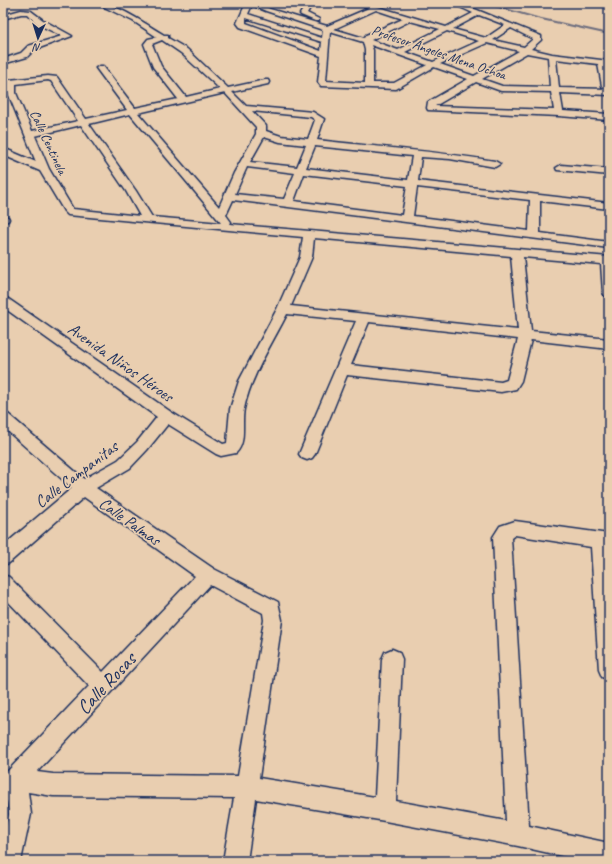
<svg xmlns="http://www.w3.org/2000/svg" width="612" height="864" viewBox="0 0 612 864" font-family="Caveat,sans-serif">
  <rect width="100%" height="100%" fill="#e9ceb0"/>
  <filter id="ink" filterUnits="userSpaceOnUse"><feTurbulence type="fractalNoise" baseFrequency=".025" numOctaves="2"/><feDisplacementMap in="SourceGraphic" scale="8" xChannelSelector="R" yChannelSelector="G"/><feConvolveMatrix kernelMatrix="1 2 1 2 8 2 1 2 1" color-interpolation-filters="sRGB"/></filter>
  <g filter="url(#ink)">
    <g fill="none" stroke-linecap="round" stroke-linejoin="round">
      <path stroke="#6c6d7e" stroke-width="2" d="M485,3L537,18L609,34"/>
      <defs>
        <g id="street">
          <path d="M96,3C117,3 145,24 164,35H168V38L187,49L228,88L265,80H268L269,82L268,84L232,92L246,106L313,112L324,119L317,140C376,147 436,151 495,161L500,164L495,167L450,159L421,157L418,181L609,203V209L540,201V233L609,242V248L233,200L226,215L231,222L230,224L609,257V297L605,296L603,293L601,264L523,257L531,331L609,339V349L531,340L521,381L516,389L501,392L347,375L315,454L312,458L307,460L302,458L299,454L356,321L287,314C272,344 251,375 244,409C241,424 247,442 236,453L221,456L216,454L168,424L147,450L130,468L96,488L214,569L278,602L282,620L259,778L375,797L382,659L385,652L392,649L399,652L402,659L396,801L506,821L493,537L500,526L515,521L609,534V680L602,677L599,670L591,547L515,535L511,538L529,826L609,843V861H584L518,846L385,821L256,799L247,861H223L234,798L53,796L28,792L31,814L21,861H3V838L9,814L7,801L3,803V776L89,686L3,596V575L9,577L103,672L195,576L84,497L9,563L3,565V546L72,488L3,427V412L8,414L84,479L118,460L137,442L157,417L3,307V297L7,298L171,412L223,444L227,443L230,409L239,381L277,309L300,257L303,237L68,215L64,211L40,171L3,155V148L36,162L8,93L9,80L48,76L57,77L86,119L127,110L96,68L100,66H103L135,108L178,99L153,67L144,44L148,39L157,37L133,21ZM162,40L181,53L220,89L186,97L161,66L152,44ZM48,80L51,81L78,121L32,131L16,93V84ZM225,93L256,127V134L234,173L219,207L138,113ZM252,111L311,117L315,120L308,139L281,136L266,131V126ZM130,114L221,223L152,217L136,191L89,124ZM81,125L126,191L140,216L73,209L49,169L35,136ZM264,137L280,142L306,145L297,167L250,162ZM315,146L412,156L408,180L306,168ZM247,167L295,173L284,199L235,194ZM304,174L407,186L402,215L294,201ZM417,187L530,200L529,231L413,216ZM314,238L511,256L518,330L291,306L312,257ZM369,322L518,339L507,380L501,382L351,365ZM210,585L263,613L264,620L238,776L53,774L37,772Z"/>
          <path d="M246,3H259L270,9L327,26L369,8L355,3H365L446,27L473,13L451,3H460L541,36V40L531,49L552,54L609,61V65H606L609,88L606,89L602,86L598,64L556,59L559,88L609,89V95L560,93L563,111L609,114V120L559,116L428,110L427,108L428,102L468,79L434,67L396,89L321,86L318,82L321,56L240,27L237,23ZM252,5L266,11L323,30L322,38L248,14ZM376,10L403,19L366,35L364,38L334,29ZM479,15L505,25L486,38L453,29ZM246,18L322,42L321,51L246,23ZM410,21L440,29L398,50L371,40ZM511,28L533,39L524,47L493,40ZM447,31L479,41L433,62L405,52ZM330,32L363,42L365,50V83L326,81ZM487,43L519,51L474,76L440,64ZM371,45L427,65L394,83H373V50ZM527,53L548,57L550,87L502,86L482,79ZM476,82L501,91L551,92L554,110L435,106Z"/>
          <path d="M307,3H313L307,13L319,19V21H315L301,15L300,14Z"/>
          <path d="M21,10L31,11L43,20L72,36L34,50L27,57L3,64V59L21,53L28,46L62,36L37,24L27,14H21L3,19V15Z"/>
          <path d="M561,165L609,169V175L557,170L556,168Z"/>
          <path d="M3,216L8,217L9,219L8,221L3,222Z"/>
        </g>
      </defs>
      <use href="#street" stroke="#1b2f5e" stroke-width="3"/>
      <use href="#street" fill="#e9ceb0" fill-rule="evenodd"/>
    </g>
  </g>
  <g text-anchor="middle" stroke-width="3.5" stroke-linejoin="round" paint-order="stroke">
    <g font-size="14" fill="#1b2f5e" stroke="#e9ceb0">
      <text transform="translate(439 52) rotate(19)" y="5">Profesor Ángeles Mena Ochoa</text>
      <text transform="translate(49 142) rotate(65)" y="5">Calle Centinela</text>
    </g>
    <g font-size="17" fill="#1b2f5e" stroke="#e9ceb0">
      <text transform="translate(121 362) rotate(35)" y="6">Avenida Niños Héroes</text>
      <text transform="translate(76 474) rotate(-37)" y="6">Calle Campanitas</text>
      <text transform="translate(130 521) rotate(35)" y="6">Calle Palmas</text>
    </g>
    <g font-size="20" fill="#1b2f5e" stroke="#e9ceb0">
      <text transform="translate(106 683) rotate(-47)" y="7">Calle Rosas</text>
    </g>
  </g>
  <rect width="612" height="864" fill="none" stroke="#e9ceb0" stroke-width="16"/>
  <rect x="8" y="8" width="596" height="848" fill="none" stroke="#1b2f5e" stroke-width="1.5" filter="url(#ink)"/>
  <g transform="translate(38 38) rotate(184)" stroke="#e9ceb0" stroke-width="3" paint-order="stroke">
  <path d="M0-3L7 15L0 10L-7 15Z" fill="#1b2f5e"/>
  <text y="-6" font-size="11" font-weight="bold" text-anchor="middle" fill="#1b2f5e">N</text>
  </g>
</svg>
